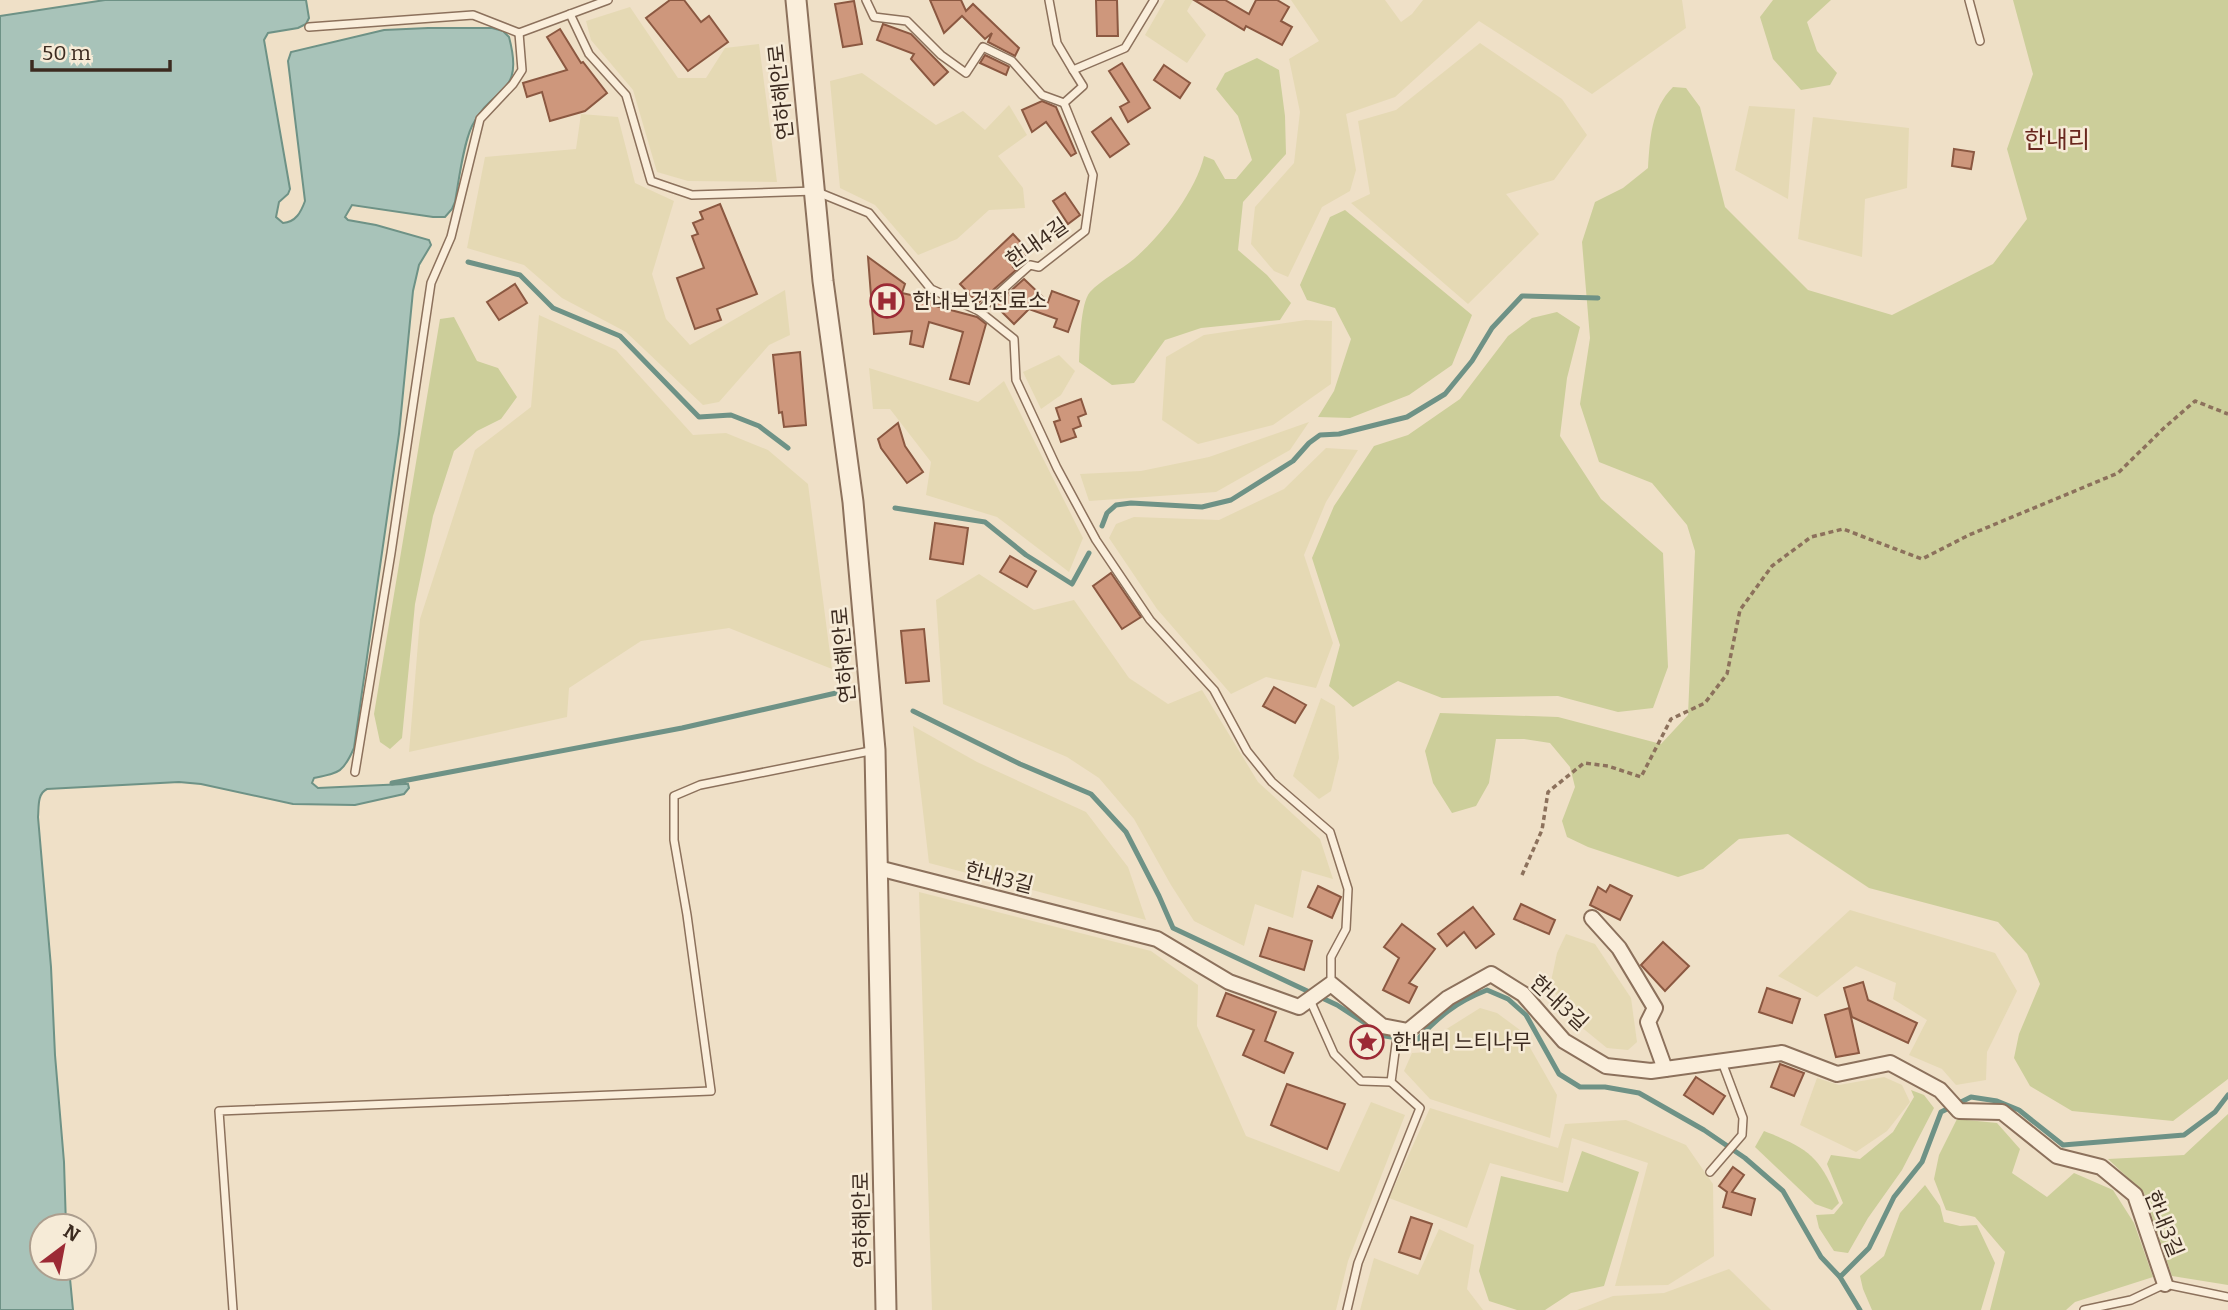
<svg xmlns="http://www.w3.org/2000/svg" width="2228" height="1310" viewBox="0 0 2228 1310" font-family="Bitter,'Noto Sans KR',serif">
  <rect width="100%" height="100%" fill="#efe0c7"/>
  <g fill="#e5d9b4">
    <path d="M1165,0H1193L1187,11L1206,35L1187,63L1145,35Z"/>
    <path d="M1291,0H1385L1401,22L1412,14L1423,0H1682L1686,28L1592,94L1479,21L1395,97L1346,114L1356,170L1350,191L1322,207L1288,277L1274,271L1251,244L1255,207L1294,163L1300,112L1289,59L1319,41Z"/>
    <path d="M630,7L678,78H706L725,48L759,44L777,182L688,181L657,172L633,90L591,40L586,21Z"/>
    <path d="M1480,43L1562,99L1587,135L1554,180L1506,194L1539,234L1468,304L1351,203L1370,194L1358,121L1396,110Z"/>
    <path d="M862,73L936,125L963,111L985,130L1009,105L1027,135L998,156L1023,188L1025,208L989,210L957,239L918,255L875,205L840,188L830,81Z"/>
    <path d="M1749,106L1795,109L1788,199L1735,170Z"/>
    <path d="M581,114L618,117L635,183L674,201L652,274L666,319L690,345L785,290L790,335L769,345L719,402L703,405L626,332L562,298L524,265L467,248L485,157L576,149Z"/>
    <path d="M1813,117L1909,128L1907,188L1865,199L1862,257L1798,239Z"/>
    <path d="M539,315L616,350L693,435L726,433L768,450L808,484L832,669L729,628L641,641L569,688L567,717L409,752L420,619L475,450L531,407Z"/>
    <path d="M1306,320L1332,321L1331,384L1273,425L1198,444L1162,420L1166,357L1204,335Z"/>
    <path d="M1059,355L1075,371L1061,395L1041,409L1023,372Z"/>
    <path d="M869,368L978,402L1004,381L1083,538L1069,572L997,517L926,495L931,462L890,409H873Z"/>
    <path d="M1309,422L1290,450L1216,492L1089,501L1080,474L1141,471L1209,457Z"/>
    <path d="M1326,448L1358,450L1326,502L1304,555L1333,643L1316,688L1266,677L1231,694L1157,609L1109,538L1116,524L1134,517L1219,520L1284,489Z"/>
    <path d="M979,574L1034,610L1074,600L1129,678L1168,704L1202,690L1258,782L1320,839L1333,879L1302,870L1293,918L1255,904L1244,946L1194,921L1171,885L1134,819L1099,778L1067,757L943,704L936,600Z"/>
    <path d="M1321,698L1335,706L1339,758L1331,791L1319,799L1293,776Z"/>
    <path d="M913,726L977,762L1086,812L1128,867L1146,920L929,863Z"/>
    <path d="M919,892L1151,951L1198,985L1197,1026L1246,1136L1339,1172L1371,1102L1405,1115L1348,1261L1336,1310H932Z"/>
    <path d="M1850,910L1995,953L2017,991L1987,1052L1986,1080L1956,1085L1942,1069L1909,1055L1927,1020L1893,999L1896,983L1856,966L1817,997L1778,976Z"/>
    <path d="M1566,934L1595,944L1631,998L1637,1042L1628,1050L1607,1048L1574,1021L1550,986L1557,953Z"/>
    <path d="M1480,1008L1497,1013L1520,1030L1557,1095L1550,1138L1430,1099L1404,1071L1412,1053L1427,1052L1445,1030Z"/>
    <path d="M1884,1077L1902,1085L1910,1102L1887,1131L1856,1152L1800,1125L1817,1078L1839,1085Z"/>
    <path d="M1430,1108L1558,1148L1565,1124L1626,1120L1686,1145L1713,1184L1714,1256L1668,1285L1615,1286L1648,1163L1572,1138L1563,1183L1490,1163L1467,1228L1389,1198Z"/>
    <path d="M1439,1229L1474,1245L1467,1289L1483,1310H1360L1374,1258L1418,1275Z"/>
    <path d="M1729,1269L1771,1310H1577L1613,1296L1664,1293Z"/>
  </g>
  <g fill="#ccce9a">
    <path d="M1773,0H1831L1807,22L1817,51L1837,73L1830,85L1801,90L1773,59L1760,17Z"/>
    <path d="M2013,0H2228V1079L2173,1121L2072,1111L2030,1086L2014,1058L2019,1034L2040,984L2027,954L1998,922L1869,888L1788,834L1739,839L1703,869L1678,877L1588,847L1567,837L1562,821L1575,787L1570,767L1550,743L1524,739H1496L1489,783L1476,806L1452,813L1433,783L1425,751L1440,713L1558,717L1661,744L1688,715L1695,551L1687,525L1652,483L1599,462L1580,404L1590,338L1582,242L1595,202L1623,188L1648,168C1650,139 1651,109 1673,87L1686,88L1700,107L1725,207L1808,290L1892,315L1993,264L2027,219L2007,149L2033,74Z"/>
    <path d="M1257,58L1279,70L1285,116L1286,154L1243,202L1238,250L1267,275L1291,303L1280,320L1201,328L1165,340L1134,383L1112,385L1079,362C1080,345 1080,304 1090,292C1102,279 1121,270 1134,259C1161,236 1196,191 1204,156L1214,160L1225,179H1236L1252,160L1238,116L1216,89L1225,73Z"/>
    <path d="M1345,210L1472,315L1452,365L1409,395L1350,418L1318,417L1334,391L1351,339L1335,308L1307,300L1300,285L1330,217Z"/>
    <path d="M1557,312L1580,327L1567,378L1560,436L1601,499L1663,553L1668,667L1653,708L1618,712L1558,696L1442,698L1398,681L1353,707L1329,686L1340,645L1312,558L1334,506L1374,446L1408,435L1460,399L1508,336L1532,318Z"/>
    <path d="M454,317L477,361L498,368L517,397L501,419L477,431L454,451L433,516L415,604L402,738L390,749L380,742L374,714L440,319Z"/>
    <path d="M1911,1090L1924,1095L1934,1108L1902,1170L1868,1218L1848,1253L1834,1251L1819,1228L1816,1215L1834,1214L1843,1203L1827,1164L1831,1155L1860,1159L1893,1132L1914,1097Z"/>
    <path d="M2228,1114V1285L2172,1276L2144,1193L2108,1159L2184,1155Z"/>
    <path d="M1957,1119L1997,1123L2020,1149L2012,1173L2047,1197L2074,1173L2113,1190L2134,1223L2153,1277L2075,1302L2066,1310H1990L2005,1252L1975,1217L1946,1210L1934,1179L1939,1155Z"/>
    <path d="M1764,1131C1810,1149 1820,1157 1839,1203L1832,1210L1815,1204L1755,1147Z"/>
    <path d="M1582,1151L1639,1172L1604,1286L1571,1293L1545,1310H1517L1489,1301L1479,1271L1501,1176L1568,1192Z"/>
    <path d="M1925,1185L1940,1206L1944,1222L1960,1226L1977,1225L1995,1263L1981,1310H1872L1863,1289L1860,1276L1884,1256L1900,1213Z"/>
  </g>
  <path fill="#a8c3b9" stroke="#6e9286" stroke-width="2" d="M105,0H306L309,18L306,24L298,28L268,33L264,40L290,189L288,194L279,202L276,217L283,223C296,222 301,212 305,201L288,61L291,52L384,30L428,28H492L503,31L509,37C525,97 493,84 472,126C463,145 459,180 455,202L452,209L445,217H433L352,205L345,217L348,220L376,225L429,240L431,245L419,265L413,291L399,434L354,748C343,773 339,773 314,778L312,783L318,788L405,784H408L409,788L404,794L355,805L293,804L201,784L179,782L47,789C37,794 39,807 38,817L51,967L55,1055L64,1162L66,1226H42V1268H69L73,1310H0V16Z"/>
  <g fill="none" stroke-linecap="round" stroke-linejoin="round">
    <g stroke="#6e9286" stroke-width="5">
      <path d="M468,262L520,275L553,308L620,336L699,417L731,415L759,426L788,448"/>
      <path d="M895,508L985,522L1026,555L1072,584L1089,553"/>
      <path d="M1102,526L1107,513L1116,505L1131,503L1202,507L1231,500L1293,461L1309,443L1320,435L1339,434L1407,417L1445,394L1472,361L1492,328L1522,296L1598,298"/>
      <path d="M913,711L1020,764L1091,794L1126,832L1159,896L1173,928L1337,1005L1385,1036L1416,1041C1438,1017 1456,1002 1487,990L1508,999L1526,1015L1559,1074L1580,1087H1605L1639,1093L1704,1130L1745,1158L1783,1191L1821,1257L1840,1277L1869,1248L1894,1197L1922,1162L1941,1112L1971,1097L1997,1101L2019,1110L2063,1145L2184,1135L2215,1112L2228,1095"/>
      <path d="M392,783L682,728L836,693"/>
      <path d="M1840,1277L1860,1310"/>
    </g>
  </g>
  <g fill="#ce977c" stroke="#8b5841" stroke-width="2">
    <path d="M670,0H684L701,22L709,16L728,42L688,71L646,18Z"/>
    <path d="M930,0H961L966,11L973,4L1019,48L1015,56L988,42L992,33L985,39L962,16L944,33Z"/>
    <path d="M1096,0H1117L1118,36H1097Z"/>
    <path d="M1194,0H1225L1249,14L1256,0H1277L1289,7L1281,21L1292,27L1282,45L1246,26L1244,30Z"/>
    <path d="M854,1L862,44L843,47L835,4Z"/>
    <path d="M883,24L911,34L948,72L934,85L911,59L914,54L877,40Z"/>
    <path d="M560,29L581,63L583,62L607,93L585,111L550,121L542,92L527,97L523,83L567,70L547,37Z"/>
    <path d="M985,55L1008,66L1009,67L1006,75L980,63Z"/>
    <path d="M1122,63L1150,108L1128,122L1120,107L1129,102L1109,71Z"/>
    <path d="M1164,65L1190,83L1180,98L1154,80Z"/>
    <path d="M1042,101L1056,107L1076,153L1071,156L1046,122L1032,132L1022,110Z"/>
    <path d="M1111,118L1129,144L1110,157L1092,132Z"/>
    <path d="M1954,149L1974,152L1971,169L1952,166Z"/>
    <path d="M1065,193L1080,215L1068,224L1053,201Z"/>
    <path d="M720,204L757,294L717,309L721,320L695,329L677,278L704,268L692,236L698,234L693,223L703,219L700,212Z"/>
    <path d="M1013,234L1029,251L1013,267L1016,270L978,303L960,284Z"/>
    <path d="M868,257L905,284L902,293L933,300L932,305L977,317L986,324L969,384L950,379L963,332L929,322L923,347L910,344L912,331L874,334Z"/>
    <path d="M1024,279L1048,302L1052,291L1079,301L1068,332L1054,327L1057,319L1029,309L1014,324L995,305Z"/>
    <path d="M515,284L527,303L499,320L487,302Z"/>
    <path d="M800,352L806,425L784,427L782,412L779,413L773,355Z"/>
    <path d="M1081,399L1086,414L1078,417L1081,426L1073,429L1076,437L1061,442L1054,422L1060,420L1056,408Z"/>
    <path d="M898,423L905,446L923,472L907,483L881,448L878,439Z"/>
    <path d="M935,523L968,528L963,564L930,559Z"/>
    <path d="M1010,556L1036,571L1027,587L1000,572Z"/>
    <path d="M1111,573L1141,617L1122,629L1093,586Z"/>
    <path d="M924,629L929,681L906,683L901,631Z"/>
    <path d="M1274,687L1306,705L1295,723L1263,706Z"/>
    <path d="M1610,885L1632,896L1620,920L1590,905L1598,887L1606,892Z"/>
    <path d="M1318,886L1341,897L1332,918L1308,907Z"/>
    <path d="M1521,904L1555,920L1549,934L1514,919Z"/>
    <path d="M1473,907L1494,934L1476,948L1464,932L1447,946L1438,934Z"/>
    <path d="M1402,924L1435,949L1409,983L1417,987L1409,1003L1383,990L1399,958L1384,947Z"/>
    <path d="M1269,928L1312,941L1304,970L1260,956Z"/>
    <path d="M1663,942L1689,966L1665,991L1641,965Z"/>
    <path d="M1863,982L1868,1000L1917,1023L1908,1043L1852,1017L1844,988Z"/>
    <path d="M1767,988L1800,999L1792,1023L1759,1012Z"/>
    <path d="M1226,993L1276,1012L1265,1041L1293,1053L1284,1073L1243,1055L1254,1030L1217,1016Z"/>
    <path d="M1849,1008L1859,1053L1836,1057L1825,1015Z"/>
    <path d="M1780,1064L1804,1073L1794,1096L1771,1087Z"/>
    <path d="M1696,1077L1725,1096L1713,1114L1684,1095Z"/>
    <path d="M1287,1084L1345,1104L1327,1149L1271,1125Z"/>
    <path d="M1733,1167L1744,1175L1732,1192L1755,1199L1751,1215L1723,1207L1727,1192L1719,1186Z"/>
    <path d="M1411,1217L1432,1224L1420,1259L1399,1252Z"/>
  </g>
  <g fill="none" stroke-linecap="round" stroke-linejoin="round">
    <defs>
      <g id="service">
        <path d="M866,0L874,17L907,21L941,55L966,73L983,47L1012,61L1042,95L1064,103"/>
        <path d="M1049,0L1057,43L1073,70"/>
        <path d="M1969,0L1980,41"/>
        <path d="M570,14L589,54L626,95L651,181L692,195L815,191L869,213L931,289L979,311L1030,265L1039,267L1085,231L1093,175L1064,103L1083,86L1073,70L1125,48L1154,0"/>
        <path d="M309,27L473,15L519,33L608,0"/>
        <path d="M979,311L1014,339L1016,380L1057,468L1096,540L1150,620L1214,690L1247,751L1272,782L1330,832L1348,889L1346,929L1331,957V984"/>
        <path d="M355,772L391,553L431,283L451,237L480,119L513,84L522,70L519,33"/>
        <path d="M1310,1000L1334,1054L1361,1081L1391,1082"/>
        <path d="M1710,1172L1742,1135L1743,1118L1722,1062"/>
        <path d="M233,1310L219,1111L711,1091L687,915L674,840V796L700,785L875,750"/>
        <path d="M1347,1310L1358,1263L1420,1108L1391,1082L1398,1029"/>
        <path d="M2084,1310L2131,1300L2165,1284L2228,1297"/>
      </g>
      <g id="minor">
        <path d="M878,868L1157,939L1229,982L1299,1007L1331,984L1382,1026L1408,1031L1448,998L1491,974L1523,994L1564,1041L1606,1066L1651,1071L1782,1053L1837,1074L1890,1063L1940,1090L1959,1111L2002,1112L2057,1156L2101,1167L2135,1195L2165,1284"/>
        <path d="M1592,918L1619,948L1655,1008L1648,1022L1665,1069"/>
      </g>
      <path id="tertiary" d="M796,0L823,281L853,502L875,750L886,1310"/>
    </defs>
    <use href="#service" stroke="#8c715c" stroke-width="10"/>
    <use href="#minor" stroke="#8c715c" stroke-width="18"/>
    <use href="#tertiary" stroke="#8c715c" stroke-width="23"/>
    <path stroke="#8c715c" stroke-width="3.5" stroke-dasharray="5 3.5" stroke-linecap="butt" d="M1522,875L1542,830L1548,792L1584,763L1608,766L1641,777L1671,719L1705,703L1727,674L1740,610L1772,566L1811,537L1843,529L1922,559L1969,535L2118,473L2164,428L2195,401L2228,414"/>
    <use href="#service" stroke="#faeedb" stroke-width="7"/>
    <use href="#minor" stroke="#faeedb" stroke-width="14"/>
    <use href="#tertiary" stroke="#faeedb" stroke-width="19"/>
  </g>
  <defs>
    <symbol id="hospital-ring" viewBox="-11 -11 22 22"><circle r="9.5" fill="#f6ebd7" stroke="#9c2a35" stroke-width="1.5"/><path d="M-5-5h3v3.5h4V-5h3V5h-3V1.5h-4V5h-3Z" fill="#9c2a35"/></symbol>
    <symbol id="sight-ring" viewBox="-11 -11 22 22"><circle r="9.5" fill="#f6ebd7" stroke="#9c2a35" stroke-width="1.5"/><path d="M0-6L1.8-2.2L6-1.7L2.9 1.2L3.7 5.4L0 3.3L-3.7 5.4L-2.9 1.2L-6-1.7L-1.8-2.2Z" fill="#9c2a35"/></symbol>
  </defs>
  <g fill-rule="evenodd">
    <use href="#hospital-ring" x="868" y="282" width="38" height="38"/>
    <use href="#sight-ring" x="1348" y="1023" width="38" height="38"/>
  </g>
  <g text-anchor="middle" stroke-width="5" stroke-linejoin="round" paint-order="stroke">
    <g font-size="21" fill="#3c2b20" stroke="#f6ebd7">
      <text transform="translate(781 92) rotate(-96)" y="7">연하해안로</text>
      <text transform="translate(1037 243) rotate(-35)" y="7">한내4길</text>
      <text transform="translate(844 655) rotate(-95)" y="7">연하해안로</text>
      <text transform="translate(999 878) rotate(14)" y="7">한내3길</text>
      <text transform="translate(1559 1003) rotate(43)" y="7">한내3길</text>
      <text transform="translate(862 1220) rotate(-91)" y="7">연하해안로</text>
      <text transform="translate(2164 1224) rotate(68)" y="7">한내3길</text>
    </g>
    <g font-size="21" fill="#3c2b20" stroke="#f6ebd7" text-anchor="start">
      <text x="912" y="308">한내보건진료소</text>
      <text x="1392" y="1049">한내리 느티나무</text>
    </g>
    <g font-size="24" fill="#69271e" stroke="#f6ebd7">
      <text x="2057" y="148">한내리</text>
    </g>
  </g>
  <g transform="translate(63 1247) rotate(32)"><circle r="33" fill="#f6ebd7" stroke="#ac9e8e" stroke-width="2"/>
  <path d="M0-5L12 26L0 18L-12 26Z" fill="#9c2a35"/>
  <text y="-10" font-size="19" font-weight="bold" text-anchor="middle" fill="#3c2b20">N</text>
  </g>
  <path d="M32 60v10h138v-10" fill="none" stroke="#3c2b20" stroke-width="3.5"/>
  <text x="42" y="60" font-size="21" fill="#3c2b20" stroke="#f6ebd7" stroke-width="5" paint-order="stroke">50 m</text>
</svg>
